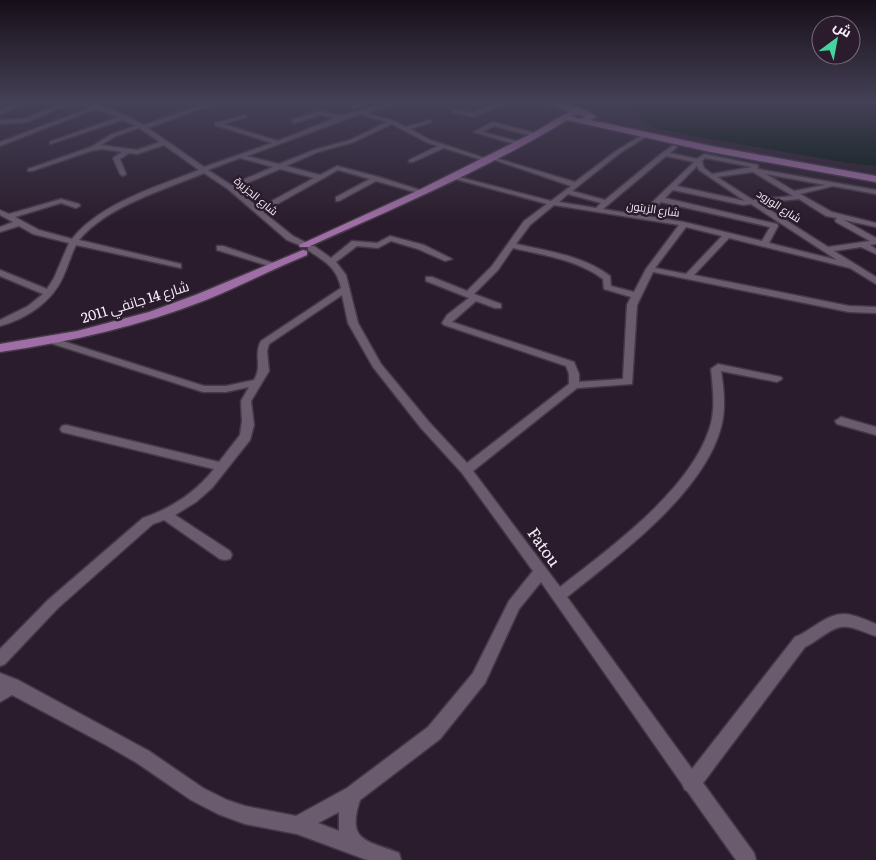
<svg xmlns="http://www.w3.org/2000/svg" width="876" height="860" viewBox="0 0 876 860" font-family="Literata,Cairo,serif">
  <rect width="100%" height="100%" fill="#2a1c2c"/>
  <path fill="#00180d" d="M628,102H876V166L848,163L693,136L655,128L640,120L641,114L628,106Z"/>
  <g fill="none" stroke-linecap="round" stroke-linejoin="round">
    <defs>
      <g id="minor">
        <path d="M19,102H27L0,114V110Z"/>
        <path d="M65,102H73L27,122L0,124V120L24,119Z"/>
        <path d="M74,102C99,102 123,114 144,125L211,102H219L148,128L204,167L272,143L215,125V123L246,115V117L223,124L278,141L335,118L320,115L294,123L292,120L320,111L341,116L390,102H399L365,113L394,121L406,127L431,120V122L410,129L430,140L490,160L485,161L444,148L413,162H409V160L438,146L426,142L392,124L354,142L318,152L286,166L320,175L337,166L379,177L426,192L422,194L376,181L339,201H336V197L370,179L338,170L263,212L293,236L307,243L308,245L304,247L287,240L228,189L204,173C164,190 107,206 79,240L181,264V268L76,245C71,255 68,266 63,277C52,302 26,319 0,326V320L28,306L43,294L0,276V270L47,289L54,278L69,243L33,234L19,226L0,232V227L13,222L0,215V210L9,214L61,199L79,204L80,206L76,208L61,203L15,217L39,230L72,239C100,203 159,186 199,170L164,145L137,154L129,153L120,159L126,174L123,176L120,174L113,158L122,152L102,149L91,151L32,171H28V169L91,147L112,134L136,126L123,120L50,144V142L119,117L95,109L0,146V142L90,108ZM360,114L387,122L350,140L314,150L279,164L247,156ZM139,128L160,142L137,150L101,145L116,136ZM240,158L273,167L231,185L208,170ZM280,169L314,178L259,208L235,188Z"/>
        <path d="M359,102H366L356,108H352V106Z"/>
        <path d="M500,102H508L474,117L452,112L455,110L473,113Z"/>
        <path d="M493,122L538,134L539,135L536,137L494,126L482,132L520,142L521,143L518,145L474,132Z"/>
        <path d="M647,132L649,133V135L620,153L572,191L605,200L662,153L674,145L677,147L670,153L697,159L704,154L758,165V169L876,190V194L833,186L800,194L832,212L876,223V227L844,220L876,238V244L870,245L876,249V254L861,247L834,251L876,277V284L850,268L729,238L694,275L849,306L876,307V313L849,312L653,272L637,305L632,384L577,388L473,471L560,587C610,548 688,492 709,430C716,411 713,389 711,369L718,364L781,377L782,379L777,382L721,371C724,389 726,409 721,427C704,493 618,556 567,597L692,769L795,637C811,631 827,613 845,614C856,615 866,620 876,624V636C865,633 852,625 841,627C831,628 816,642 805,647L703,783L754,853L756,860H736L687,791L685,790L682,784L541,582L519,609L485,683L440,739L360,800C346,842 367,840 399,853L401,860H367L297,834L245,824L218,814L191,800L137,763L106,745L12,695L0,702V673L18,680L149,751L203,788L227,800L245,806L296,816L347,788L428,727L473,673L509,601L533,571L462,473L421,428L373,367L348,323L342,295L269,344L267,351L269,371L251,401L254,425L250,440L212,488L196,502L175,515L230,551L232,555L230,559L225,560L220,559L164,520L153,524L58,608L5,664L0,666V649L48,600L143,518C172,508 195,493 214,469L62,432L60,429L62,426L66,425L219,462L240,435L242,421L241,401L249,387L226,392H203L47,342L45,340L47,338H53L204,386H226L254,380C263,365 253,356 261,341L341,288C336,266 325,262 308,250V246H314L331,258L352,241L377,243L390,236L424,245L452,259L445,261L418,249L391,241L378,248L357,246L336,262L346,275L358,323L381,364L429,422L467,463L569,384V374L566,366L444,325L442,323L447,315L469,298L426,281V277H432L467,291L492,266L524,221L547,204L448,177L451,175L551,201L571,186L489,158V156L575,182L616,151ZM666,156L694,162L639,215L603,209ZM705,158L752,167L712,174L704,168L702,161ZM697,166L699,170L745,201L677,186ZM753,172L793,196L753,200L717,177ZM766,174L825,185L794,191ZM673,190L743,205L751,204L837,260L769,243L778,226L777,224L665,198ZM568,194L601,203L596,208L559,202ZM799,199L826,216L837,218L835,220L836,222L870,241L828,247L759,203ZM661,202L770,227L762,241L684,222L647,216ZM554,205L679,225L646,269L634,292L611,286L610,276C584,256 548,251 516,244L530,225ZM686,227L722,236L686,274L655,268ZM513,248C543,255 578,260 603,279L604,289L631,297L627,305L623,379L579,382V374L574,362L452,322L476,301L495,308H501V304L474,294L498,270ZM339,812V831L318,823Z"/>
        <path d="M217,246H223L276,264L275,266H269L217,250Z"/>
        <path d="M841,417L876,427V435L837,424L835,421Z"/>
      </g>
      <g id="major">
        <path d="M539,102C556,102 583,105 596,117L590,120L711,146L876,176V182L711,152L567,120C485,170 395,208 308,247H300L299,245L419,190L533,133L570,111ZM579,114L586,117L580,119L571,116Z"/>
        <path d="M303,250L307,251V255C273,269 240,286 206,300C140,326 70,342 0,352V344L77,331L149,312L198,294Z"/>
      </g>
    </defs>
    <use href="#minor" stroke="#443946" stroke-width="3"/>
    <use href="#major" stroke="#443946" stroke-width="3"/>
    <use href="#minor" fill="#6b5b6e" fill-rule="evenodd"/>
    <use href="#major" fill="#9f6ea6" fill-rule="evenodd"/>
  </g>
  <linearGradient id="sky" x2="0" y2="1"><stop stop-color="#170f18"/><stop offset="0.46" stop-color="#444056"/><stop offset="1" stop-color="#444056" stop-opacity="0"/></linearGradient>
  <rect width="876" height="223" fill="url(#sky)"/>
  <g text-anchor="middle" stroke-width="5" stroke-linejoin="round" paint-order="stroke">
    <g font-size="11" fill="#f7edf8" stroke="#2a1c2c">
      <text transform="translate(256 196) rotate(40)" y="4">شارع الجزيرة</text>
      <text transform="translate(779 206) rotate(33)" y="4">شارع الورود</text>
      <text transform="translate(653 209) rotate(8)" y="4">شارع الزيتون</text>
    </g>
    <g font-size="14" fill="#f7edf8" stroke="#2a1c2c">
      <text transform="translate(135 302) rotate(-17)" y="5">شارع 14 جانفي 2011</text>
    </g>
    <g font-size="16" fill="#f7edf8" stroke="#2a1c2c">
      <text transform="translate(544 547) rotate(55)" y="6">Fatou</text>
    </g>
  </g>
  <g transform="translate(836 40) rotate(32)"><circle r="24" fill="#2a1c2c" stroke="#7c707e"/>
  <path d="M0-4L9 19L0 12L-9 19Z" fill="#45d49f"/>
  <text y="-8" font-size="14" font-weight="bold" text-anchor="middle" fill="#f7edf8">ش</text>
  </g>
</svg>
